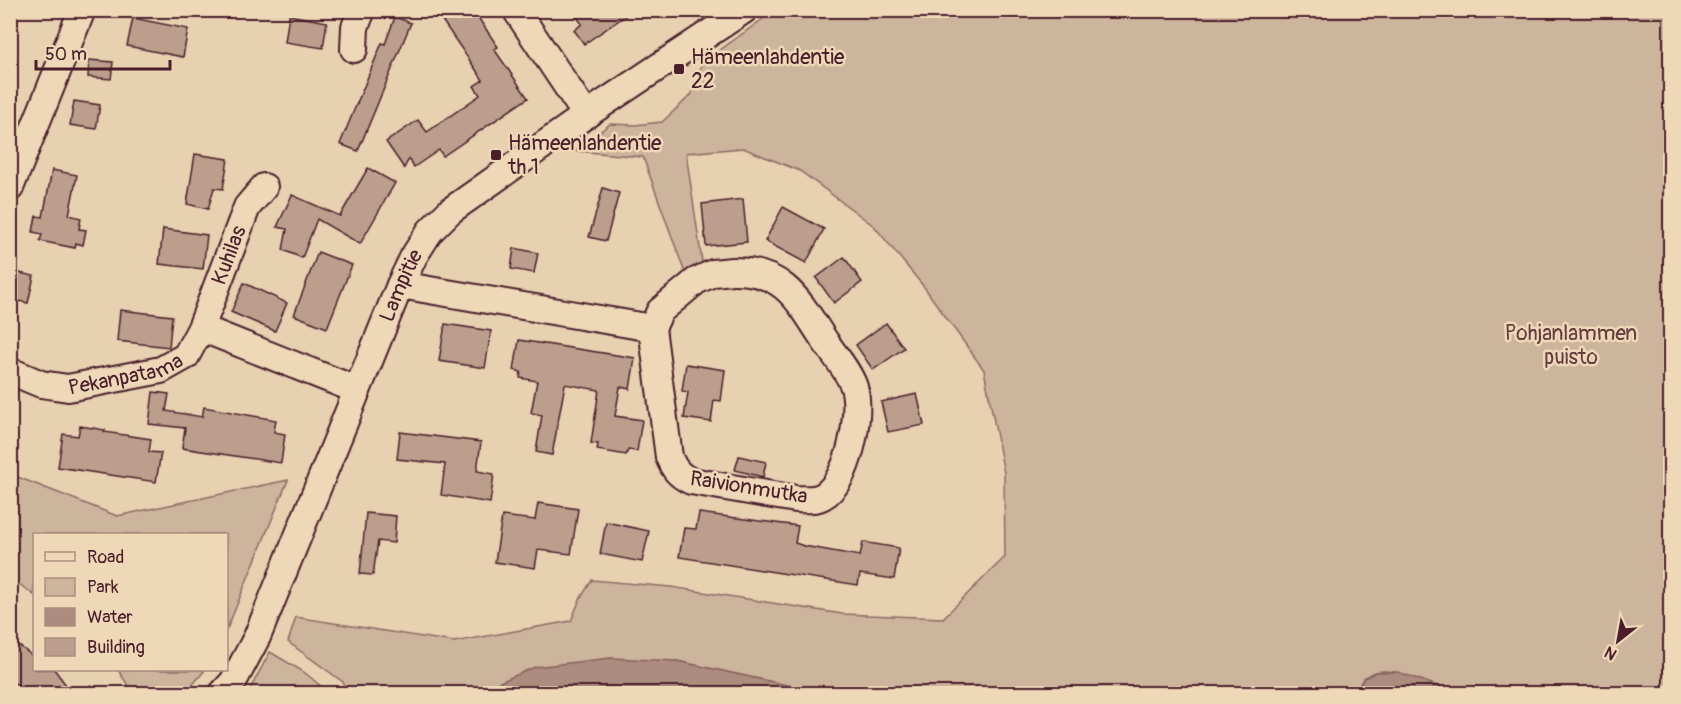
<svg xmlns="http://www.w3.org/2000/svg" width="1681" height="704" viewBox="0 0 1681 704" font-family="Pangolin,sans-serif">
  <rect width="100%" height="100%" fill="#e7d1b1"/>
  <filter id="ink" filterUnits="userSpaceOnUse"><feTurbulence type="fractalNoise" baseFrequency=".0167" numOctaves="2"/><feDisplacementMap in="SourceGraphic" scale="12" xChannelSelector="R" yChannelSelector="G"/><feConvolveMatrix kernelMatrix="1 2 1 2 8 2 1 2 1" color-interpolation-filters="sRGB"/></filter>
  <g filter="url(#ink)">
    <g fill="#cdb49c" stroke="#8c6a64" stroke-width="1.5">
      <path d="M774,11H1670V693H1428L1427,684C1410,677 1382,662 1364,678C1361,680 1359,687 1357,690L1324,694H824L677,661L508,693L348,694L343,682L288,642L296,617L454,642L571,621L580,599L592,580L671,587L842,614L943,618L1005,557L1004,473L984,370L924,287L874,226L800,171L743,148L686,153L704,275L689,284L643,157L575,151L610,124L635,125L662,122L691,95L702,63Z"/>
      <path d="M10,474L117,516L288,480L227,629L226,534H34V595L11,578Z"/>
      <path d="M270,652L304,672L329,693H248Z"/>
      <path d="M118,670H205L185,694L133,693Z"/>
    </g>
    <g fill="#ac8c7e" stroke="#85605d" stroke-width="1.5">
      <path d="M610,658L677,661L824,693H474L535,667Z"/>
      <path d="M1376,672H1398L1457,693H1324L1357,690L1364,678Z"/>
    </g>
    <g fill="#bb9f8c" stroke="#4a1f2b" stroke-width="1.5">
      <path d="M435,10H473L498,47L494,49L528,98L443,156L439,150L414,167L409,159L404,168L386,142L418,120L427,132L480,95L474,86L483,80Z"/>
      <path d="M572,10H634L584,44L574,30L582,24Z"/>
      <path d="M289,15L327,22L323,48L285,42Z"/>
      <path d="M395,17L411,23L358,151L340,144L382,43L385,44Z"/>
      <path d="M133,18L188,29L183,57L127,46Z"/>
      <path d="M89,60L113,62L111,79L88,77Z"/>
      <path d="M74,101L100,105L96,129L70,125Z"/>
      <path d="M195,154L228,159L223,189L214,188L208,209L187,204Z"/>
      <path d="M368,168L395,183L360,244L317,219L302,258L283,250L287,229L277,227L292,195L340,216Z"/>
      <path d="M52,170L77,175L69,215L81,218L79,229L86,230L83,245L76,243L75,248L40,241L42,234L33,232L36,216L43,217Z"/>
      <path d="M603,188L619,193L606,241L589,237Z"/>
      <path d="M743,199L747,242L706,246L702,204Z"/>
      <path d="M783,207L824,229L806,263L765,241Z"/>
      <path d="M163,229L207,235L203,269L159,264Z"/>
      <path d="M514,248L538,253L534,273L511,269Z"/>
      <path d="M318,252L352,265L327,328L294,315Z"/>
      <path d="M844,257L862,282L834,303L816,278Z"/>
      <path d="M10,271L34,276L28,303L13,300V296H10Z"/>
      <path d="M244,283L287,303L275,331L231,312Z"/>
      <path d="M120,310L172,316L169,347L117,341Z"/>
      <path d="M886,323L904,348L873,370L856,345Z"/>
      <path d="M445,324L491,331L485,368L439,361Z"/>
      <path d="M519,340L635,358L630,389L620,387L615,416L642,420L637,451L628,450L626,455L597,450L598,444L591,443L599,390L565,384L552,455L536,452L542,415L531,413L537,381L520,378L521,372L514,370Z"/>
      <path d="M686,364L725,370L721,401L714,400L711,422L684,418L688,392L682,391Z"/>
      <path d="M153,392L169,394L166,411L202,417L204,407L276,420L274,432L285,434L281,463L182,448L185,428L149,424Z"/>
      <path d="M917,394L924,425L888,432L881,402Z"/>
      <path d="M80,426L105,430L104,432L151,439L149,452L161,453L156,482L58,467L63,434L78,436Z"/>
      <path d="M400,432L481,442L477,471L494,474L490,503L441,495L445,464L397,459Z"/>
      <path d="M739,456L766,462L763,477L735,470Z"/>
      <path d="M538,503L578,509L571,554L538,550L535,568L495,562L502,516L535,520Z"/>
      <path d="M366,513L396,516L394,543L378,541L373,575L360,574Z"/>
      <path d="M699,513L798,526L795,543L804,546L860,556L863,542L899,548L894,579L860,574L858,585L679,557L684,528L696,529Z"/>
      <path d="M606,522L649,531L642,562L600,554Z"/>
      <path d="M10,639L34,657V669H54L72,693H30L10,680Z"/>
    </g>
    <g fill="none" stroke-linecap="round" stroke-linejoin="round">
      <defs>
        <g id="minor">
          <path d="M516,10L586,115"/>
          <path d="M354,49L355,27L362,10"/>
          <path d="M10,188L82,10"/>
          <path d="M732,271C787,270 800,304 827,344C836,357 849,372 854,387C862,414 849,481 823,496C814,501 805,499 796,499L691,481C678,475 674,469 669,457L652,328L660,311L696,281L713,273Z"/>
          <path d="M400,285L652,328"/>
          <path id="s1" d="M201,328L247,207L264,187"/>
          <path id="s2" d="M10,371L41,384L68,388L161,370L186,356L201,328L357,390"/>
          <path id="s3" d="M222,694L233,682L257,637L400,285L414,256L430,231L450,211L586,115L744,10"/>
        </g>
      </defs>
      <use href="#minor" stroke="#4a1f2b" stroke-width="30"/>
      <use href="#minor" stroke="#eed8b7" stroke-width="26"/>
    </g>
  </g>
  <g fill="#4a1f2b" stroke="#eed8b7" stroke-width="2">
    <rect x="673" y="63" width="12" height="12" rx="3"/>
    <rect x="490" y="149" width="12" height="12" rx="3"/>
  </g>
  <g text-anchor="middle" stroke-width="5" stroke-linejoin="round" paint-order="stroke">
    <g font-size="21" fill="#4a1f2b" stroke="#eed8b7" text-anchor="start">
      <text x="691" y="64">Hämeenlahdentie<tspan x="691" dy="24">22</tspan></text>
      <text x="508" y="150">Hämeenlahdentie<tspan x="508" dy="24">th 1</tspan></text>
    </g>
    <g font-size="21" fill="#4a1f2b" stroke="#eed8b7">
      <text dy="7" stroke="none"><textPath href="#s1" startOffset="78">Kuhilas</textPath></text>
      <text dy="7" stroke="none"><textPath href="#s3" startOffset="447">Lampitie</textPath></text>
      <text dy="7" stroke="none"><textPath href="#s2" startOffset="120">Pekanpatama</textPath></text>
      <text transform="translate(749 487) rotate(9)" y="7">Raivionmutka</text>
    </g>
    <g font-size="21" fill="#643d42" stroke="#eed8b7">
      <text x="1571" y="340">Pohjanlammen<tspan x="1571" dy="24">puisto</tspan></text>
    </g>
  </g>
  <rect width="1681" height="704" fill="none" stroke="#eed8b7" stroke-width="36"/>
  <rect x="18" y="18" width="1645" height="668" fill="none" stroke="#4a1f2b" stroke-width="2" filter="url(#ink)"/>
  <rect x="33" y="533" width="195" height="138" fill="#eed8b7" stroke="#ac8e7f" stroke-width="1.5"/>
  <rect x="45" y="552" width="30" height="9" fill="#eed8b7" stroke="#ac8e7f" stroke-width="1.5"/>
  <text x="87" y="563" font-size="18" fill="#4a1f2b">Road</text>
  <rect x="45" y="578" width="30" height="18" fill="#cdb49c" stroke="#ac8e7f" stroke-width="1.5"/>
  <text x="87" y="593" font-size="18" fill="#4a1f2b">Park</text>
  <rect x="45" y="608" width="30" height="18" fill="#ac8c7e" stroke="#ac8e7f" stroke-width="1.5"/>
  <text x="87" y="623" font-size="18" fill="#4a1f2b">Water</text>
  <rect x="45" y="638" width="30" height="18" fill="#bb9f8c" stroke="#ac8e7f" stroke-width="1.5"/>
  <text x="87" y="653" font-size="18" fill="#4a1f2b">Building</text>
  <g transform="translate(1618 641) rotate(211)" stroke="#eed8b7" stroke-width="4.5" paint-order="stroke">
  <path d="M0-4.5L10 22L0 15L-10 22Z" fill="#4a1f2b"/>
  <text y="-9" font-size="16" font-weight="bold" text-anchor="middle" fill="#4a1f2b">N</text>
  </g>
  <path d="M36 60v9h134v-9" fill="none" stroke="#4a1f2b" stroke-width="3"/>
  <text x="45" y="60" font-size="18" fill="#4a1f2b" stroke="#eed8b7" stroke-width="4.5" paint-order="stroke">50 m</text>
</svg>
